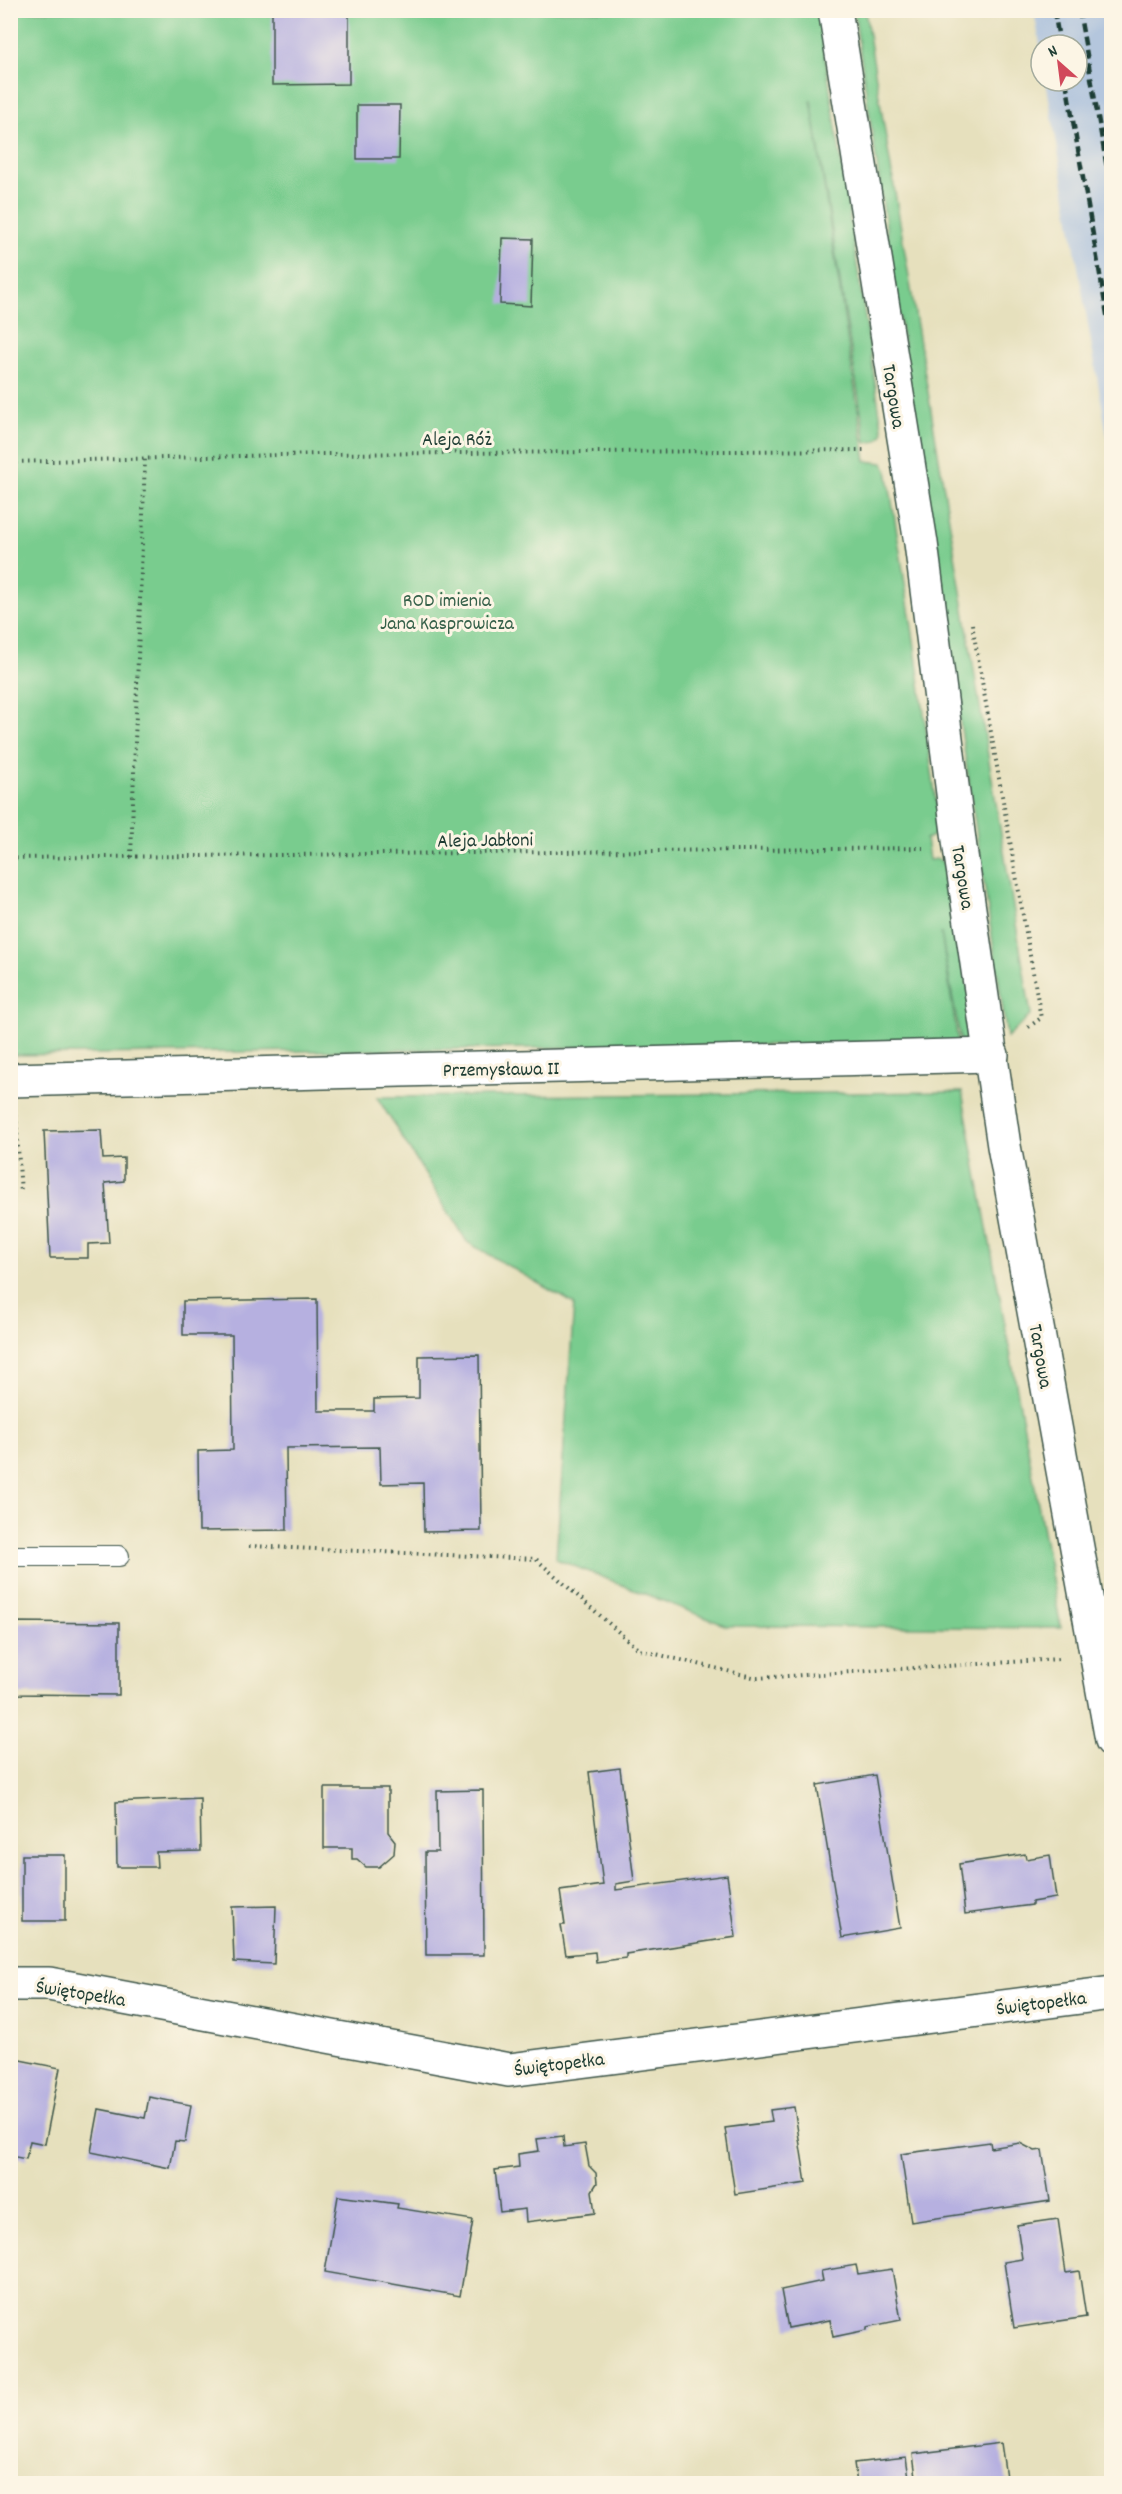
<svg xmlns="http://www.w3.org/2000/svg" width="1122" height="2494" viewBox="0 0 1122 2494" font-family="Dekko,sans-serif">
  <rect width="100%" height="100%" fill="#fcf5e5"/>
  <filter id="ink" filterUnits="userSpaceOnUse"><feTurbulence type="fractalNoise" baseFrequency=".0167" numOctaves="2"/><feDisplacementMap in="SourceGraphic" scale="12" xChannelSelector="R" yChannelSelector="G"/><feConvolveMatrix kernelMatrix="1 2 1 2 8 2 1 2 1" color-interpolation-filters="sRGB"/></filter>
  <filter id="wash" filterUnits="userSpaceOnUse"><feTurbulence type="fractalNoise" baseFrequency=".008" numOctaves="4" result="noise"/><feDisplacementMap in="SourceGraphic" scale="24" xChannelSelector="R" yChannelSelector="G"/><feGaussianBlur stdDeviation="1.35" result="paint"/><feColorMatrix in="noise" values="0 0 0 0 0 0 0 0 0 0 0 0 0 0 0 0 0 1.4 0 .05"/><feComposite in="paint" operator="in"/></filter>
  <g filter="url(#wash)">
    <rect width="100%" height="100%" fill="#e6e0bd"/>
    <path fill="#b4c6dd" d="M1034,11H1111V36L1107,43L1112,70L1111,458L1046,81H1077V45H1041V50Z"/>
    <g fill="#79cc8e" stroke="#4c8461" stroke-width="1.5">
      <path d="M10,11H818L883,434L877,441L866,443L811,100L866,461L883,463L887,470L914,640L939,824L935,835L926,839L929,860L938,859L943,862L977,1032L971,1041L961,1044L941,933L958,1042L11,1055Z"/>
      <path d="M854,11H865L1031,1015L1007,1037Z"/>
      <path d="M962,1092L1061,1628L727,1626L556,1559L574,1304L467,1242L377,1097Z"/>
    </g>
    <g id="blocks">
      <g fill="#b6b0e0">
        <path d="M272,10H349V84L272,85Z"/>
        <path d="M357,105H400L399,159H357Z"/>
        <path d="M502,238L533,239L531,306L500,304Z"/>
        <path d="M101,1130L103,1159L124,1158V1181L105,1183L109,1243L88,1244V1258H50L44,1131Z"/>
        <path d="M317,1299L318,1411H374V1399L419,1398V1356L479,1355L481,1531L424,1532L423,1483L381,1484L380,1447L286,1448L287,1530L199,1531L198,1451L233,1450L232,1335H183V1301Z"/>
        <path d="M10,1622L119,1623V1695L10,1694Z"/>
        <path d="M620,1768L634,1881L616,1884V1890L727,1875L736,1937L626,1954V1958L596,1962L595,1952L566,1955L561,1925H565L560,1891L603,1885L589,1772Z"/>
        <path d="M875,1775L900,1928L842,1938L817,1785Z"/>
        <path d="M324,1788H388V1832L395,1841L394,1854L379,1867H366L357,1859H352V1848H324Z"/>
        <path d="M483,1790L484,1955H426L425,1852H438L437,1791Z"/>
        <path d="M200,1798L201,1851L156,1852L157,1867H117L116,1802Z"/>
        <path d="M1025,1854L1026,1859L1050,1855L1056,1898L1032,1902V1905L965,1914L959,1864Z"/>
        <rect x="22" y="1855" width="43" height="66"/>
        <path d="M276,1906L274,1964L234,1962L232,1907Z"/>
        <path d="M10,2058L60,2068L45,2144L30,2141L26,2159L10,2156Z"/>
        <path d="M149,2097L191,2105L185,2142L175,2141L170,2168L91,2152L99,2109L145,2118Z"/>
        <path d="M794,2107L806,2183L735,2194L725,2128L772,2122L770,2110Z"/>
        <path d="M563,2136L564,2147L585,2144L589,2166L596,2173L597,2183L592,2191L595,2213L526,2222L525,2209L500,2212L495,2170L519,2167L518,2154L539,2151L537,2139Z"/>
        <path d="M990,2142L991,2148L1020,2143L1035,2151L1042,2150L1050,2201L911,2222L901,2154Z"/>
        <path d="M338,2196L398,2204L397,2208L473,2220L460,2296L325,2272Z"/>
        <path d="M1058,2219L1066,2273L1079,2271L1086,2317L1014,2328L1004,2262L1022,2259L1017,2225Z"/>
        <path d="M856,2265L858,2274L892,2269L901,2320L867,2327V2330L833,2337L830,2320L788,2328L781,2290L823,2281L821,2271Z"/>
        <path d="M1001,2443L1007,2484H917L913,2454Z"/>
        <path d="M906,2457L910,2484H857L854,2463Z"/>
      </g>
    </g>
  </g>
  <g filter="url(#ink)">
    <use href="#blocks" fill-opacity="0" stroke="#3d5549" stroke-width="1.5"/>
    <g fill="none" stroke-linecap="round" stroke-linejoin="round">
      <defs>
        <path id="service" d="M10,1556H119"/>
        <g id="minor">
          <path d="M835,10L921,543L960,848L1004,1146L1112,1740"/>
          <path d="M10,1080L992,1055"/>
          <path d="M10,1984H49L509,2070L1112,1993"/>
        </g>
      </defs>
      <use href="#service" stroke="#3d5549" stroke-width="22"/>
      <use href="#minor" stroke="#3d5549" stroke-width="36"/>
      <g stroke="#3d5549" stroke-width="4" stroke-dasharray="1.5 4.5" stroke-linecap="butt">
        <path d="M10,462L320,454L867,450"/>
        <path d="M972,624L1041,1018L1026,1029"/>
        <path d="M131,857L145,458"/>
        <path d="M10,858L923,848"/>
        <path d="M16,1116L21,1193"/>
        <path d="M249,1546L536,1559L639,1650L757,1678L1059,1659"/>
      </g>
      <use href="#service" stroke="#fff" stroke-width="20"/>
      <use href="#minor" stroke="#fff" stroke-width="33"/>
      <g stroke="#1f3d34" stroke-width="4.5" stroke-dasharray="9 4.5" stroke-linecap="butt">
        <path d="M1054,10L1060,45"/>
        <path d="M1079,10L1112,196"/>
        <path d="M1066,81L1112,343"/>
      </g>
    </g>
  </g>
  <g text-anchor="middle" stroke-width="6" stroke-linejoin="round" paint-order="stroke">
    <g font-size="20" fill="#1f3d34" stroke="#fcf5e5">
      <text transform="translate(895 396) rotate(81)" y="7">Targowa</text>
      <text x="457" y="445">Aleja Róż</text>
      <text transform="translate(485 839) rotate(-1)" y="7">Aleja Jabłoni</text>
      <text transform="translate(964 877) rotate(81)" y="7">Targowa</text>
      <text transform="translate(501 1068) rotate(-1)" y="7">Przemysława II</text>
      <text transform="translate(1042 1356) rotate(80)" y="7">Targowa</text>
      <text transform="translate(81 1992) rotate(9)" y="7">Świętopełka</text>
      <text transform="translate(1041 2002) rotate(-7)" y="7">Świętopełka</text>
      <text transform="translate(559 2063) rotate(-7)" y="7">Świętopełka</text>
    </g>
    <g font-size="20" fill="#36614a" stroke="#fcf5e5">
      <text x="447" y="606">ROD imienia<tspan x="447" dy="23">Jana Kasprowicza</tspan></text>
    </g>
  </g>
  <rect width="1122" height="2494" fill="none" stroke="#fcf5e5" stroke-width="36"/>
  <g transform="translate(1059 63) rotate(332)"><circle r="28" fill="#fcf5e5" stroke="#a4ab9e" stroke-width="1.5"/>
  <path d="M0-4.5L10 22L0 15L-10 22Z" fill="#d1495b"/>
  <text y="-9" font-size="16" font-weight="bold" text-anchor="middle" fill="#1f3d34">N</text>
  </g>
</svg>
